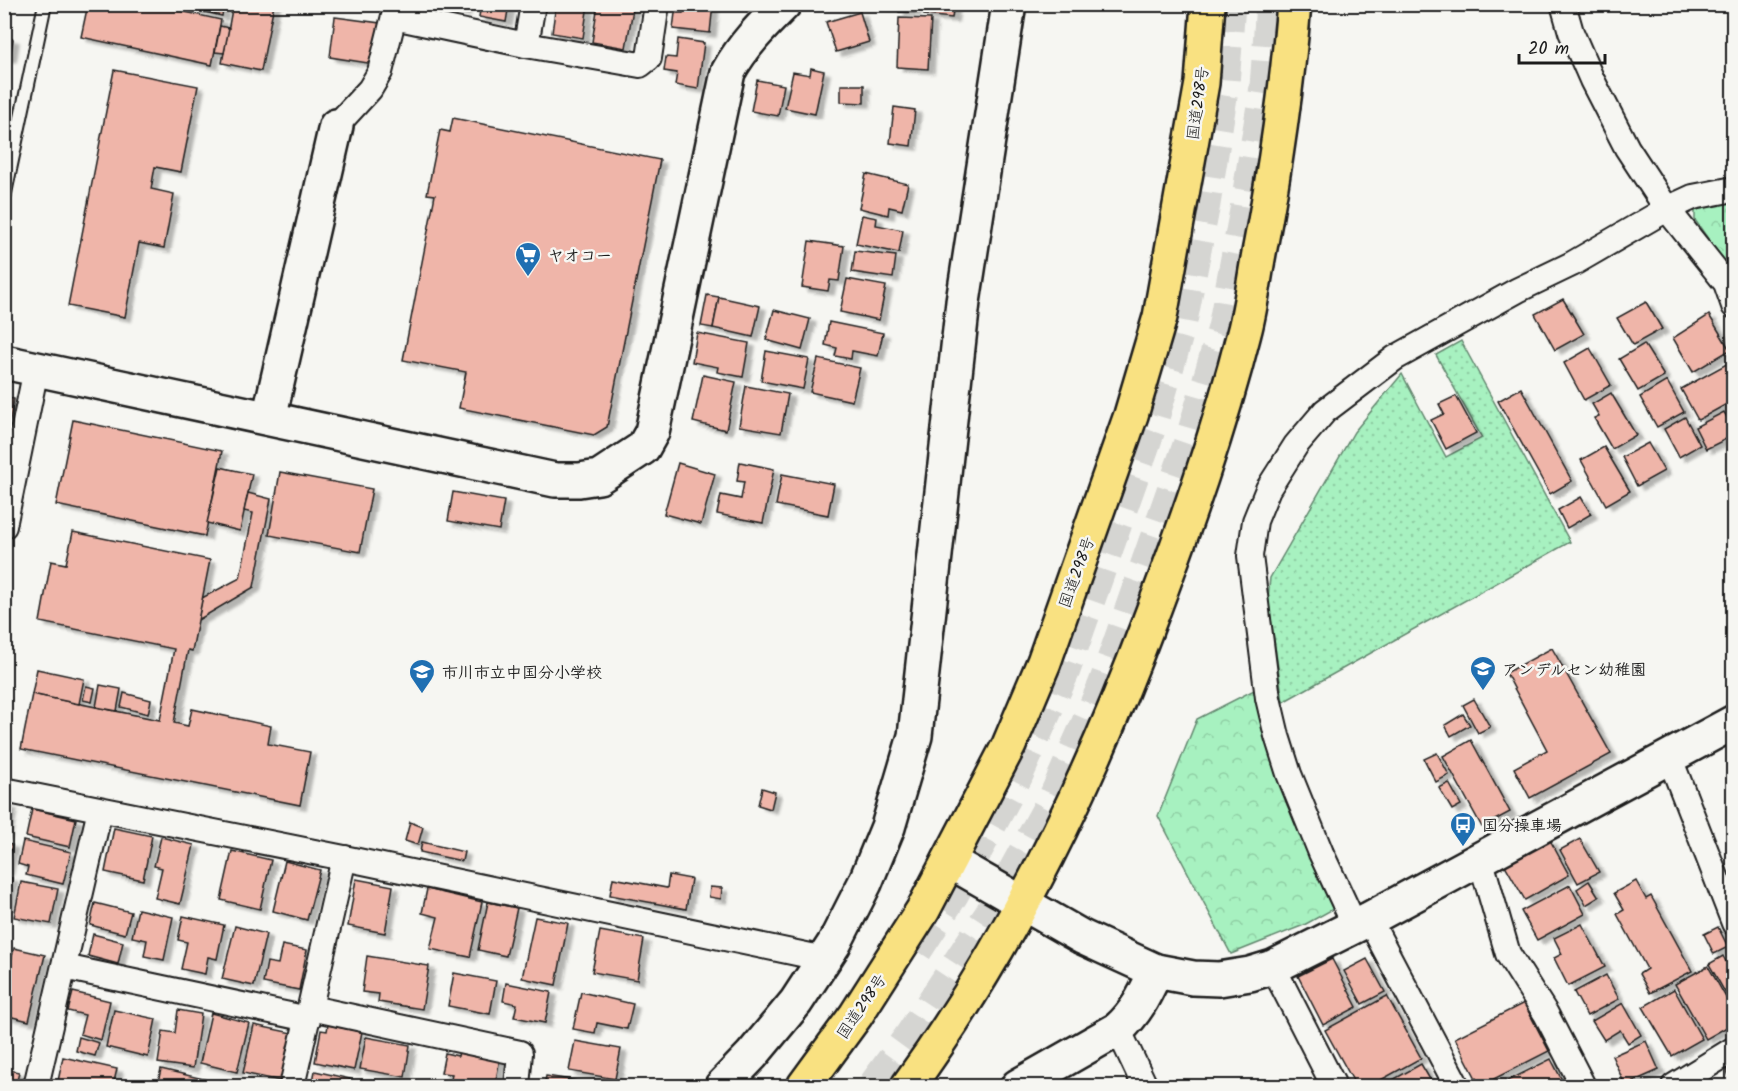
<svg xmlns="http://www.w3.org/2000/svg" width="1738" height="1091" viewBox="0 0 1738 1091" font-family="Kalam,'Klee One',sans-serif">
  <defs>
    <pattern id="green-dots" width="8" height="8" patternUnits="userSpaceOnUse" patternTransform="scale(1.5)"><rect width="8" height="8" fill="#a7f1c0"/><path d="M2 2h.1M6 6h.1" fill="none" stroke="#8fcea4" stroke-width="1.8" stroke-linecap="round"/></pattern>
    <pattern id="forest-crowns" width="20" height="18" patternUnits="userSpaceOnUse" patternTransform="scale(1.5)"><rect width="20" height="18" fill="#a7f1c0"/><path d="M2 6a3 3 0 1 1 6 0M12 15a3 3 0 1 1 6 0" fill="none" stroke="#8fcea4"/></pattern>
    <filter id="shadow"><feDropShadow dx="6" dy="4" stdDeviation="1.5" flood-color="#0004"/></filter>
  </defs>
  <rect width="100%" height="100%" fill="#f6f6f2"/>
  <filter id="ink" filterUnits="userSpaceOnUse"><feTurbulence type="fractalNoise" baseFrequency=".0167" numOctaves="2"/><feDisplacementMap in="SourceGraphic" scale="12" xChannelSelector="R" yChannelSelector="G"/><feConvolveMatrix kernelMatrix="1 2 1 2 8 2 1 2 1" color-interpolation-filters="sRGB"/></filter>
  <g filter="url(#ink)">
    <path fill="url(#green-dots)" stroke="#62866e" stroke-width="1.5" d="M1461,341L1570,542L1283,702L1268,598L1270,578L1354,432L1402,374L1446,457L1482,438L1436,355Z"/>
    <g fill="url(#forest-crowns)" stroke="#62866e" stroke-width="1.5">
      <path d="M1733,198V275L1695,220V211L1703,204Z"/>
      <path d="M1256,689L1335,908L1304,925L1231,954L1158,816L1197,719Z"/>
    </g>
    <g fill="#efb5a9" stroke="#1c1c1c" stroke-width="1.5" filter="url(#shadow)">
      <path d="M88,4H150L221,20L212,65L81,37Z"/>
      <path d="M171,4H224L222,16Z"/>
      <path d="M233,4H274L261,71L222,63Z"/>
      <path d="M435,4H465L464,12Z"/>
      <path d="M481,4H509L506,22L479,17Z"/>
      <path d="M556,4H588L583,38L552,33Z"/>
      <path d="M598,4H634L626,48L592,42Z"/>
      <path d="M684,4H713L710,33L673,29L675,13H683Z"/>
      <path d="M882,4H915V12H899V6H882Z"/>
      <path d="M925,4H954L952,18L924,15Z"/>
      <path d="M860,12L869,42L836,52L826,22Z"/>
      <path d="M335,17L380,23L374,64L330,57Z"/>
      <path d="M899,18L931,19L928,69L897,67Z"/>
      <path d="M220,26L229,28L224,53L215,52Z"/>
      <path d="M4,37L13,39L10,58L4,57Z"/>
      <path d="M678,39L704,43L698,89L675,85L677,73L664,71L666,57L676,58Z"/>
      <path d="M811,68L824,71L815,114L785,108L793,72L810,75Z"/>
      <path d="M114,70L198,86L181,172L155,167L151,189L174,194L164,248L139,243L125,317L68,306Z"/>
      <path d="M757,80L784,85L778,116L751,111Z"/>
      <path d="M841,85H864V103L841,102Z"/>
      <path d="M894,107L915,110L911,146L890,143Z"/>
      <path d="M453,118L660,160L607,427L594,435L459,408L466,372L403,360L435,195L427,194L440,130L450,132Z"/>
      <path d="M866,174L908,184L902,210L889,207L888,215L859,208Z"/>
      <path d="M862,215L877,218L876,225L903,230L899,253L856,244Z"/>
      <path d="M809,241L844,246L839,281L830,280L828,291L802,287Z"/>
      <path d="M855,251L896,256L893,278L852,272Z"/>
      <path d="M847,279L886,286L879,320L840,312Z"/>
      <path d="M707,295L719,297L713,328L701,326Z"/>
      <path d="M719,297L760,306L753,337L713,328Z"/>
      <path d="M1563,299L1584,334L1555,350L1535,314Z"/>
      <path d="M1646,302L1662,329L1633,345L1617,318Z"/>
      <path d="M774,310L810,319L802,350L766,340Z"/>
      <path d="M1709,315L1730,350L1693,372L1673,338Z"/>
      <path d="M829,322L883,333L878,356L852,351L851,359L835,356L837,348L825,345Z"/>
      <path d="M697,333L749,343L743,377L717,372L718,367L692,362Z"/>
      <path d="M1644,344L1664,376L1638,391L1619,359Z"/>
      <path d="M1590,348L1611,385L1584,400L1564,363Z"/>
      <path d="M766,351L809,359L803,389L761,381Z"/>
      <path d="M818,359L860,368L852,401L810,392Z"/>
      <path d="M1732,361L1734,400L1698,420L1681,389Z"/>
      <path d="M703,375L736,382L726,430L693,422Z"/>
      <path d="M1667,381L1684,412L1657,427L1640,397Z"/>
      <path d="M746,386L788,394L781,433L739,426Z"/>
      <path d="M1521,388L1572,481L1550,494L1498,401Z"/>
      <path d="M1611,393L1636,435L1612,449L1594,418L1599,416L1592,404Z"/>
      <path d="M1456,396L1476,433L1446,449L1431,420L1444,414L1439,404Z"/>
      <path d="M4,397L14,399L5,446H4Z"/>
      <path d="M1724,412L1734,429V435L1706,449L1695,427Z"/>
      <path d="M1685,417L1700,445L1679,457L1664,429Z"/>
      <path d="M73,420L222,451L205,536L56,505Z"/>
      <path d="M1648,443L1664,471L1637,486L1622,457Z"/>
      <path d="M1604,447L1630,491L1606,505L1581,460Z"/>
      <path d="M740,462L774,469L763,523L717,514L721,495L741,499L744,482L737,481Z"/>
      <path d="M678,463L715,474L701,524L664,514Z"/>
      <path d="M220,467L252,474L240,531L207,523Z"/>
      <path d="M280,472L372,489L360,552L269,535Z"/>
      <path d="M782,474L834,484L828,515L776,505Z"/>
      <path d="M453,492L504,501L499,530L448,521Z"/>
      <path d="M248,493L271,499L254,587L198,620L202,598L240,578L253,513L244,511Z"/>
      <path d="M1581,497L1591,514L1567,528L1558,510Z"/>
      <path d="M73,532L210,560L192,651L188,650L174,723L188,726L192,709L271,726L268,744L310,752L300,805L21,749L32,694L160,720L174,649L40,622L51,561L66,564Z"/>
      <path d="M1552,648L1611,754L1530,798L1514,768L1547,750L1506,673Z"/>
      <path d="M37,669L84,679L79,704L32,694Z"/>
      <path d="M100,685L121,689L117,711L96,707Z"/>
      <path d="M86,686L95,688L92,702L83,700Z"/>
      <path d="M124,693L151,700L148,714L121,707Z"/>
      <path d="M1474,699L1490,727L1478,733L1463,705Z"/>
      <path d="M1463,714L1470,725L1451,736L1445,725Z"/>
      <path d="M1471,740L1510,812L1482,827L1443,756Z"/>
      <path d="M1437,753L1449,775L1436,782L1424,759Z"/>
      <path d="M1449,783L1461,805L1452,810L1439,788Z"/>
      <path d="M762,788L775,792L771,809L758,805Z"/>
      <path d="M4,805L11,806L5,836H4Z"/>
      <path d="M32,809L76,819L70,847L26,837Z"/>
      <path d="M410,822L423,827L418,845L405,841Z"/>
      <path d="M114,828L152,836L143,880L105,872Z"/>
      <path d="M161,837L194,845L180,904L155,898L162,868L154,866Z"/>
      <path d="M1580,839L1599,872L1578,883L1560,850Z"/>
      <path d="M1550,840L1569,875L1525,900L1505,865Z"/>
      <path d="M23,841L71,852L63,884L26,875L28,867L18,864Z"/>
      <path d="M422,842L464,852L462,861L420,852Z"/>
      <path d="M4,843L12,845L7,871H4Z"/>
      <path d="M232,851L271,860L260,909L221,900Z"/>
      <path d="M285,861L320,870L307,920L273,911Z"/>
      <path d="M669,875L691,879L686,909L610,895L613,878L667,888Z"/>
      <path d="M4,877L12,878L8,907L4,906Z"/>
      <path d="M356,879L393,886L385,933L348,926Z"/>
      <path d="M1589,881L1599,897L1586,905L1577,889Z"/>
      <path d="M1636,881L1646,899L1651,896L1692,971L1650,993L1639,974L1647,969L1617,914L1624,910L1614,893Z"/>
      <path d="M21,882L58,889L51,924L14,917Z"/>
      <path d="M1570,885L1585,914L1537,940L1521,911Z"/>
      <path d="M710,887L722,888L721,899L709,897Z"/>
      <path d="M427,889L482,902L470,957L430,949L438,917L422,913Z"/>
      <path d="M488,902L517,908L506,956L478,950Z"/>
      <path d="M95,903L131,912L125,934L90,925Z"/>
      <path d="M138,909L173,917L164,960L144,956L147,940L132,937Z"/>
      <path d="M183,916L224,925L217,959L208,957L205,974L181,969L187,942L178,940Z"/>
      <path d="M535,917L568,923L556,985L522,978Z"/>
      <path d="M1582,924L1605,967L1568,986L1554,958L1562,954L1554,938Z"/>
      <path d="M235,926L266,934L254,986L222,979Z"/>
      <path d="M1718,927L1728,947L1714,954L1704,934Z"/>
      <path d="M600,931L644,939L637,980L592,972Z"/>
      <path d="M93,934L123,942L118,964L88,956Z"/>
      <path d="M282,945L307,950L299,990L263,983L267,962L278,964Z"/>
      <path d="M14,948L45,955L29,1021L4,1015V990Z"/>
      <path d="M367,956L429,966L422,1009L378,1002L379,994L362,992Z"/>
      <path d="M1723,956L1734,976V1008L1709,964Z"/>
      <path d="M1332,959L1357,1007L1323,1025L1298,976Z"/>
      <path d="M1367,959L1385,992L1362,1004L1344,971Z"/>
      <path d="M1708,966L1734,1012V1023L1706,1039L1675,984Z"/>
      <path d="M454,973L496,981L490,1014L448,1006Z"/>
      <path d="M1606,975L1619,999L1587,1016L1574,992Z"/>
      <path d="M506,983L551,992L545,1023L514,1017L517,1004L503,1001Z"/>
      <path d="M1674,989L1702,1039L1672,1056L1643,1007Z"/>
      <path d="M73,992L110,1001L101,1040L80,1034L85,1015L68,1011Z"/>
      <path d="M581,992L633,1004L627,1029L597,1023L595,1033L573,1029Z"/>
      <path d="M1387,996L1421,1058L1370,1086H1356L1325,1030Z"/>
      <path d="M1524,1003L1549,1051L1480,1086L1455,1038Z"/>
      <path d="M1623,1003L1641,1035L1628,1043L1620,1030L1604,1040L1592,1021Z"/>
      <path d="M114,1010L156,1019L148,1057L106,1047Z"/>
      <path d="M178,1010L201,1014L193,1068L158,1063L163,1031L175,1033Z"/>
      <path d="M211,1013L249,1023L237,1072L200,1063Z"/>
      <path d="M254,1025L292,1033L281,1081L243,1073Z"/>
      <path d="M328,1025L362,1032L354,1070L315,1062L321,1030L327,1031Z"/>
      <path d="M79,1037L99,1043L95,1056L76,1051Z"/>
      <path d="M366,1037L410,1045L405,1077L360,1069Z"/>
      <path d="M575,1041L621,1049L615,1079L569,1071Z"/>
      <path d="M1646,1041L1659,1070L1625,1085L1612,1056Z"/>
      <path d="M459,1051L500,1058L495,1086H450L452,1074L441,1073L445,1053L458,1056Z"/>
      <path d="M63,1057L117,1069L113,1086H57Z"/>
      <path d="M1551,1059L1565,1086H1497Z"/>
      <path d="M1421,1064L1434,1086H1382Z"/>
      <path d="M1734,1068V1086H1732L1727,1070Z"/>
      <path d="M4,1069L19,1072L16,1086H4Z"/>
      <path d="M161,1069L212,1081L211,1086H157Z"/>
      <path d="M315,1071L350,1079L349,1086H312Z"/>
      <path d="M546,1076L590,1083V1086H544Z"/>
    </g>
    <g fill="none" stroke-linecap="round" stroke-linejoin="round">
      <g stroke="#d5d5d2" stroke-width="33" stroke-dasharray="33 16" stroke-linecap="butt">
        <path d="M916,950L953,893L1016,777L1064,670L1152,421L1181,321L1204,204L1223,84L1229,4"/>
        <path d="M874,1086L910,1037L991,914L1055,797L1104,686L1194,431L1224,328L1246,210L1266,87L1272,4"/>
      </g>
      <defs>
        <path id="lane" d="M4,198L45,4"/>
        <g id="street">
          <path d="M1563,4L1571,32L1592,80L1627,148L1667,209L1726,283L1734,306"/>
          <path d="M394,17L526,45L640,65L649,58L657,4"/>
          <path d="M526,45L533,4"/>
          <path d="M336,126L370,89L380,72L397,4"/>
          <path d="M4,526L36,369"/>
          <path d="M1669,756L1734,923"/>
          <path d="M4,790L344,858L825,959"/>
          <path d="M1480,858L1508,954L1546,1014L1583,1086"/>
          <path d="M1369,919L1457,1086"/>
          <path d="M1355,926L1321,853L1289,774L1277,736L1268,698L1250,556L1255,521L1268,489L1296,445L1325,411L1395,358L1518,290L1572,264L1667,209L1693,197L1734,189"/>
          <path d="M64,967L308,1019"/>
          <path d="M1273,967L1334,1086"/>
          <path d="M311,1008L520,1053L517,1086"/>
          <path d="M1118,1029L1145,1086"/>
          <path d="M36,1086L100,810"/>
          <path d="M292,1086L344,858"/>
          <path d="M1674,1086L1734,1049"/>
        </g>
        <g id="secondary">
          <path d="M4,362L555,480H579L599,477L643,448L652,432L728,72C743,45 762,26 784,4"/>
          <path d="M269,418L336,126"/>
          <path d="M949,861L1082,937L1156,971L1193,978L1219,979L1250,974L1273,967L1369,919L1734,722"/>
          <path d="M722,1086L752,1055L796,1002L834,944L865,883L888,827L915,736L963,302L1009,4"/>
          <path d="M1018,1086L1118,1029C1137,1012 1145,994 1156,971"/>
        </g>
        <g id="highway">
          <path d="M804,1086L856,1015L923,910L1009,745L1044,662L1131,415L1160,317L1202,83L1208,4"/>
          <path d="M908,1086C1011,945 1088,785 1149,622C1185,527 1219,432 1244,333C1251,307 1254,280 1259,253C1275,171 1287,88 1294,4"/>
        </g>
      </defs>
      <use href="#lane" stroke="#1c1c1c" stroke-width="16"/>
      <use href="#street" stroke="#1c1c1c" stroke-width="28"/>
      <use href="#secondary" stroke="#1c1c1c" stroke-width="38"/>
      <use href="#highway" stroke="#1c1c1c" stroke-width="38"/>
      <use href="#lane" stroke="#f6f6f2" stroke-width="12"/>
      <use href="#street" stroke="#f6f6f2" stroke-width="24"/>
      <use href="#secondary" stroke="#f6f6f2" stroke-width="33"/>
      <use href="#highway" stroke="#f9e181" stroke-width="33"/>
    </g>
  </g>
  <defs>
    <symbol id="supermarket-pin" viewBox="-11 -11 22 30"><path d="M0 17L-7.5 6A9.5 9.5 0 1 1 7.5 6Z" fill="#1f6fb2" stroke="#f6f6f2"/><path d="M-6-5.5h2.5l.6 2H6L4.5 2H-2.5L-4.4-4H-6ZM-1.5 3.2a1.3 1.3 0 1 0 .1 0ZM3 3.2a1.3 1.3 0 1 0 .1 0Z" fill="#fff"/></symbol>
    <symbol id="school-pin" viewBox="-11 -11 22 30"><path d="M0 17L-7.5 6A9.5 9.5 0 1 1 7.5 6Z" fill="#1f6fb2" stroke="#f6f6f2"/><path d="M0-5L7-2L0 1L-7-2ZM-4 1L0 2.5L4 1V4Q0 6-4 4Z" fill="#fff"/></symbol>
    <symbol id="bus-pin" viewBox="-11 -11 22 30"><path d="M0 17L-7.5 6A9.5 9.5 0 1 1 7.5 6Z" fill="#1f6fb2" stroke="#f6f6f2"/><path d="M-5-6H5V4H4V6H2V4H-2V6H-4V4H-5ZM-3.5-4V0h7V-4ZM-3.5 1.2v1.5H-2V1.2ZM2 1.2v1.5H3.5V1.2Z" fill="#fff"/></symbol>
  </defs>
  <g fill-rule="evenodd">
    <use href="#supermarket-pin" x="513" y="240" width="30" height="40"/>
    <use href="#school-pin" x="1468" y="654" width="30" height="40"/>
    <use href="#school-pin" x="407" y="657" width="30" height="40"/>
    <use href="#bus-pin" x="1448" y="810" width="30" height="40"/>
  </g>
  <g text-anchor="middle" stroke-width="5" stroke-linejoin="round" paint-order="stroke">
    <g font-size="16" fill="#1c1c1c" stroke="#f6f6f2">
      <text transform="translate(1197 103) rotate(-82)" y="6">国道298号</text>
      <text transform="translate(1076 572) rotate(-70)" y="6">国道298号</text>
      <text transform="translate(861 1006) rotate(-56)" y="6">国道298号</text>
    </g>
    <g font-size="16" font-weight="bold" fill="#1c1c1c" stroke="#f6f6f2" text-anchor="start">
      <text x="548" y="261">ヤオコー</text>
      <text x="1502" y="675">アンデルセン幼稚園</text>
      <text x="442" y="678">市川市立中国分小学校</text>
      <text x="1482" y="831">国分操車場</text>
    </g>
  </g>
  <rect width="1738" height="1091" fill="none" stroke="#f6f6f2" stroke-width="24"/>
  <rect x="12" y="12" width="1714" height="1067" fill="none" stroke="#1c1c1c" stroke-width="2" filter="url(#ink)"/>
  <path d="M1519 54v9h86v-9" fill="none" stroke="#1c1c1c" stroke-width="3"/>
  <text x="1528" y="54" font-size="18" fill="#1c1c1c" stroke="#f6f6f2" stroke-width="4.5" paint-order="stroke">20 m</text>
</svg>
